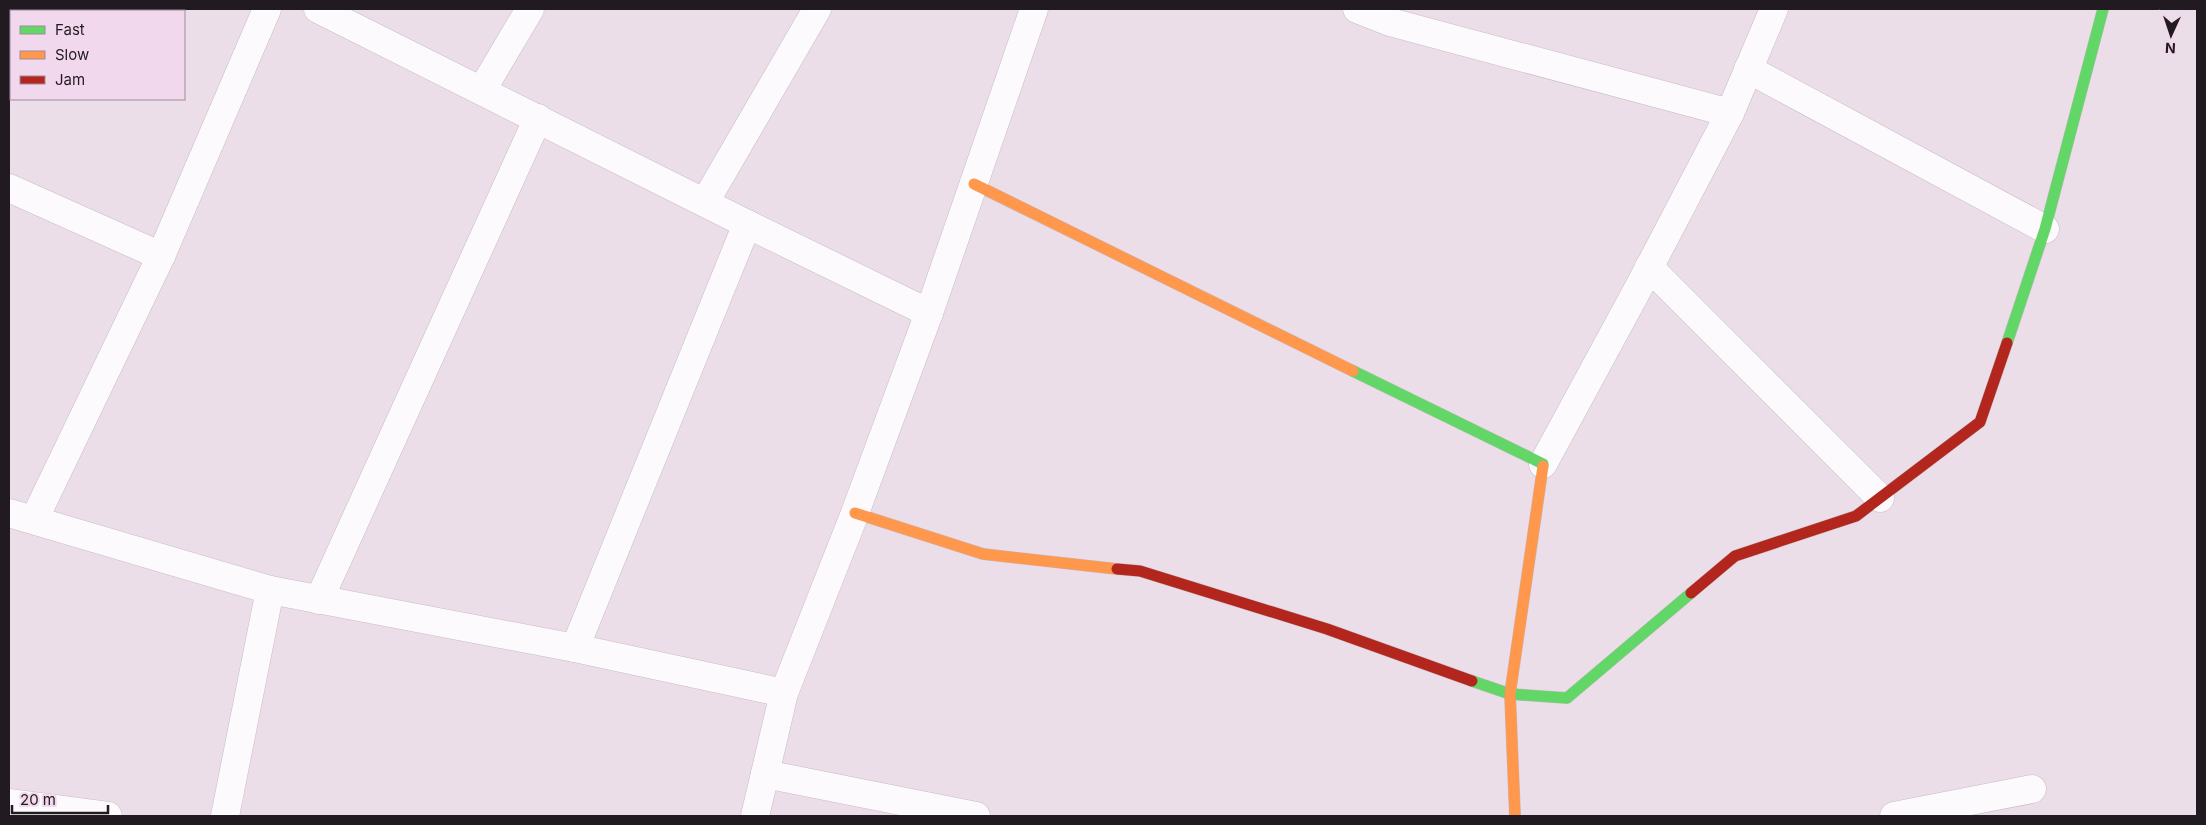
<svg xmlns="http://www.w3.org/2000/svg" width="2206" height="825" viewBox="0 0 2206 825" font-family="Inter,sans-serif">
  <rect width="100%" height="100%" fill="#ebdee8"/>
  <g fill="none" stroke-linecap="round" stroke-linejoin="round">
    <defs>
      <g id="street">
        <path d="M318,9L747,224L929,313"/>
        <path d="M1357,9L1390,22L1730,113"/>
        <path d="M1748,69L2045,229"/>
        <path d="M482,90L530,9"/>
        <path d="M9,188L161,256"/>
        <path d="M705,202L817,9"/>
        <path d="M1649,267L1880,498"/>
        <path d="M1543,464L1640,285L1730,113L1774,9"/>
        <path d="M9,513L270,590L575,648L784,693"/>
        <path d="M34,520L161,256L267,9"/>
        <path d="M319,600L538,118"/>
        <path d="M575,648L747,224"/>
        <path d="M765,774L976,816"/>
        <path d="M9,803L108,816"/>
        <path d="M225,816L270,590"/>
        <path d="M755,816L784,693L855,513L929,313L1034,9"/>
        <path d="M1894,816L2032,789"/>
      </g>
      <g id="fast">
        <path d="M2007,343L2045,229L2103,9"/>
        <path d="M1353,371L1543,464V466"/>
        <path d="M1472,681L1510,694L1567,698L1691,593"/>
      </g>
      <g id="slow">
        <path d="M974,184L1353,371"/>
        <path d="M855,513L983,554L1117,569"/>
        <path d="M1515,816L1510,694L1543,466"/>
      </g>
      <g id="jam">
        <path d="M1117,569L1140,571L1327,629L1472,681"/>
        <path d="M1691,593L1735,556L1856,516L1980,422L2007,343"/>
      </g>
    </defs>
    <use href="#street" stroke="#c7bcc4" stroke-width="29"/>
    <use href="#fast" stroke="#c7bcc4" stroke-width="12"/>
    <use href="#slow" stroke="#c7bcc4" stroke-width="12"/>
    <use href="#jam" stroke="#c7bcc4" stroke-width="12"/>
    <use href="#street" stroke="#fcfafc" stroke-width="28"/>
    <use href="#fast" stroke="#63d668" stroke-width="11"/>
    <use href="#slow" stroke="#ff974d" stroke-width="11"/>
    <use href="#jam" stroke="#b3261e" stroke-width="11"/>
  </g>
  <rect width="2206" height="825" fill="none" stroke="#221a21" stroke-width="20"/>
  <rect x="10" y="10" width="175" height="90" fill="#f1d8ec" stroke="#9e8c9b"/>
  <rect x="20" y="26" width="25" height="8" fill="#63d668" stroke="#9e8c9b"/>
  <text x="55" y="35" font-size="15" fill="#221a21">Fast</text>
  <rect x="20" y="51" width="25" height="8" fill="#ff974d" stroke="#9e8c9b"/>
  <text x="55" y="60" font-size="15" fill="#221a21">Slow</text>
  <rect x="20" y="76" width="25" height="8" fill="#b3261e" stroke="#9e8c9b"/>
  <text x="55" y="85" font-size="15" fill="#221a21">Jam</text>
  <g transform="translate(2171 35) rotate(183)" stroke="#f1d8ec" stroke-width="4" paint-order="stroke">
  <path d="M0-4L9 19L0 12L-9 19Z" fill="#221a21"/>
  <text y="-8" font-size="14" font-weight="bold" text-anchor="middle" fill="#221a21">N</text>
  </g>
  <path d="M12 805v8h96v-8" fill="none" stroke="#221a21" stroke-width="2.5"/>
  <text x="20" y="805" font-size="15" fill="#221a21" stroke="#f1d8ec" stroke-width="4" paint-order="stroke">20 m</text>
</svg>
